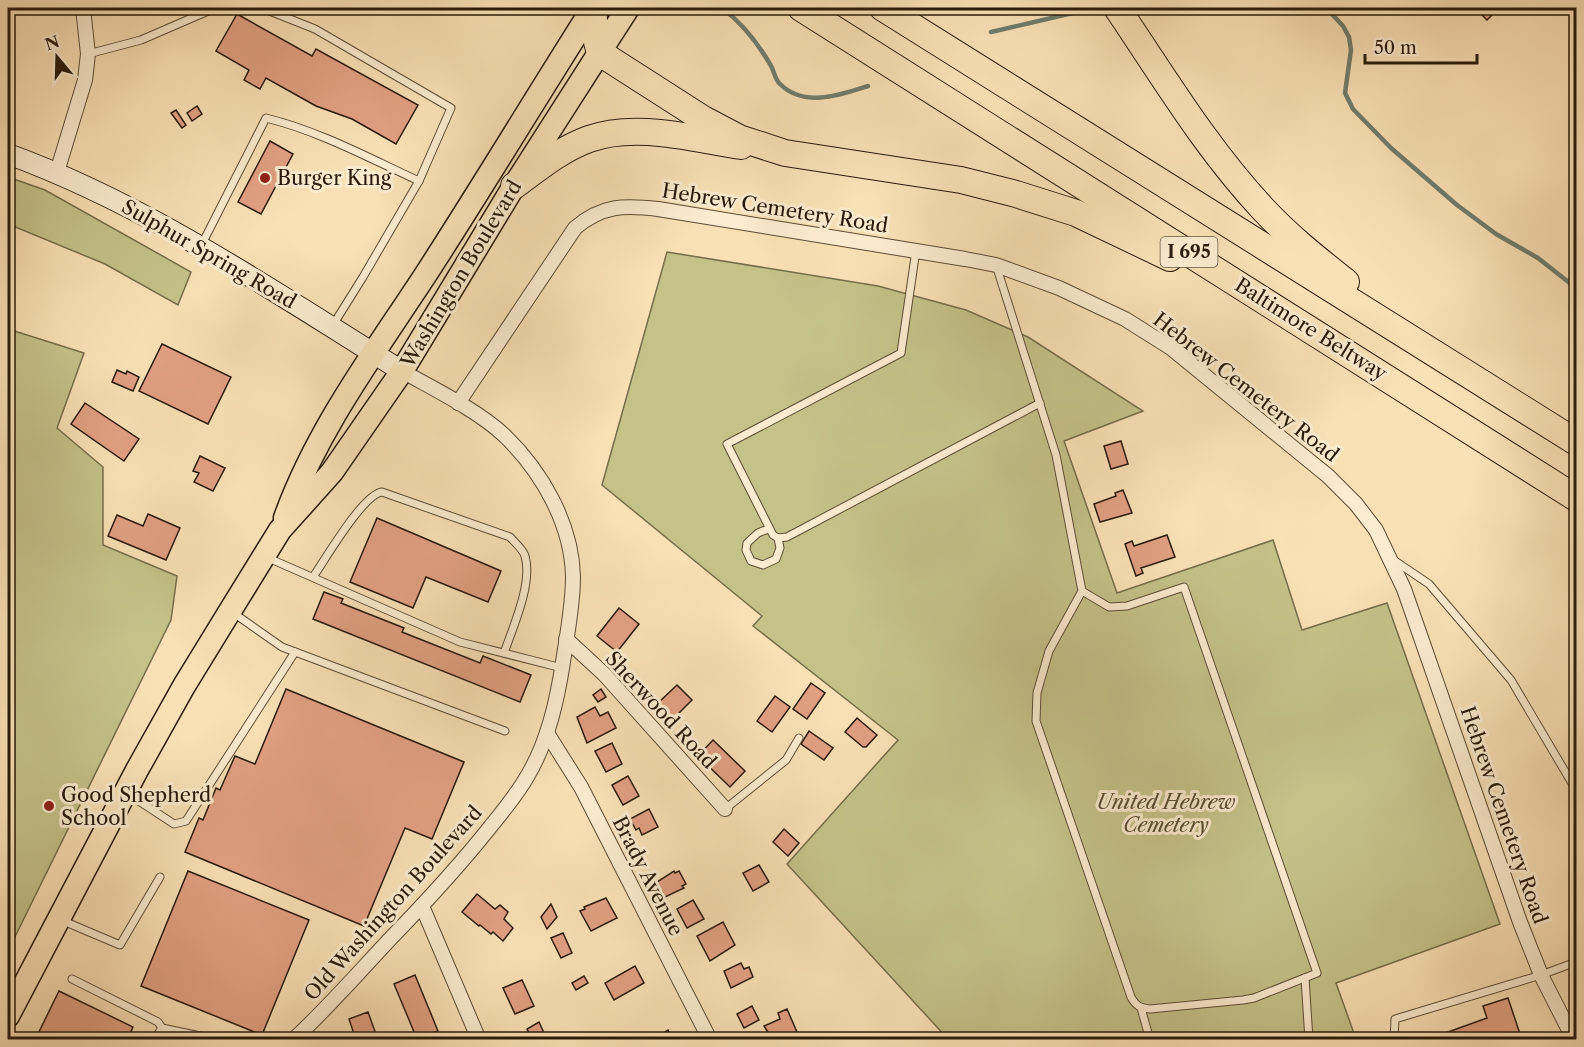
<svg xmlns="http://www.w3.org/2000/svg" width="1584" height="1047" viewBox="0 0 1584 1047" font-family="'Libre Caslon Text',serif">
  <rect width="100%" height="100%" fill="#f9e0b5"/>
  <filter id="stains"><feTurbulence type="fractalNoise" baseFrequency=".00333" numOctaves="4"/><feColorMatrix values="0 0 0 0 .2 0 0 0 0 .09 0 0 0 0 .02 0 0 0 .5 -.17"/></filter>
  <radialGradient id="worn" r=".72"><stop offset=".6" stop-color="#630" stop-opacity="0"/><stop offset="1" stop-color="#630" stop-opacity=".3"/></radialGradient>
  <g fill="#c4c189" stroke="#766e4a" stroke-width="1.5">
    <path d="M8,177L45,190L191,272L178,305L105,264L8,224Z"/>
    <path d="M667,252L878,286L966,310L1028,337L1143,411L1064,441L1117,593L1273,540L1302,630L1387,603L1500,924L1336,983L1356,1039H948L787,864L898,740L753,626L762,616L602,485Z"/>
    <path d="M8,329L84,353L57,428L103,467V545L177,576L171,620L8,951Z"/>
  </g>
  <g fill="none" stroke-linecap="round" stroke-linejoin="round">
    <g stroke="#6f7c6c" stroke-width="4.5">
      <path d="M722,8C742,23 757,42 770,64C774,70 775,80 780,84C804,108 840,95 868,86"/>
      <path d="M1331,13L1343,26L1349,37L1351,50L1345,93L1353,109L1391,148L1457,205L1496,234L1538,258L1576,288"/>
      <path d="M991,32L1077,12"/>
    </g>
  </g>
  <g fill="#e1a082" stroke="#291a0b" stroke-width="1.5">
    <path d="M1479,8H1493L1496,11L1487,20L1477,10Z"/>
    <path d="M237,14L312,56L316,49L418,105L396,144L352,119L316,106L266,78L260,89L244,80L249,70L216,51Z"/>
    <path d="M197,106L202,114L192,121L187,113Z"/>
    <path d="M176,110L186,125L182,128L171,113Z"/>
    <path d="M270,141L293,154L261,214L238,202Z"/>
    <path d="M162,344L231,377L208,424L139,391Z"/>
    <path d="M117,370L126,374L127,371L139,377L133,391L112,382Z"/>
    <path d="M85,403L139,439L124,461L71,424Z"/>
    <path d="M1121,441L1128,464L1111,469L1104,446Z"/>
    <path d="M200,456L225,468L213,491L194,482L199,473L193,471Z"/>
    <path d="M1123,490L1132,513L1100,522L1094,504L1116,496L1115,493Z"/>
    <path d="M148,514L180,528L166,560L108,536L117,515L143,526Z"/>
    <path d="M377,518L501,571L488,602L426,577L413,608L350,582Z"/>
    <path d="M1167,535L1175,557L1141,568L1143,573L1136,576L1125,544L1132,541L1134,546Z"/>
    <path d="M324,592L343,599L341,603L404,628L402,632L480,663L483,656L531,675L520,702L313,619Z"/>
    <path d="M619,608L639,624L617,652L597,636Z"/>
    <path d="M811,683L825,693L807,719L793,709Z"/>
    <path d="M677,685L692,700L673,719L657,704Z"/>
    <path d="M286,689L464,762L432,839L405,828L364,926L185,852L199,818L203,820L216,788L220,790L235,756L255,764Z"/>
    <path d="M601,689L606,697L598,702L593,695Z"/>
    <path d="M775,696L790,707L772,732L757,721Z"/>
    <path d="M595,707L600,716L608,712L616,728L587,743L577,717Z"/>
    <path d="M857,718L877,735L866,747H863L845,732Z"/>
    <path d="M809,731L833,748L824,760L801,744Z"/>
    <path d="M713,740L745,771L730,787L698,756Z"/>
    <path d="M612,743L622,764L606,772L595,751Z"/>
    <path d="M628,776L639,796L623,805L612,785Z"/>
    <path d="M649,809L658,827L642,835L639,828L636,830L630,819Z"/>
    <path d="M784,829L799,843L788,856L773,842Z"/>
    <path d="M759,865L769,882L753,891L743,873Z"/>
    <path d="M188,871L309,920L262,1035L141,986Z"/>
    <path d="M674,871L675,873L679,871L686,884L682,886L684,888L665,897L657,882Z"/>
    <path d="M477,894L495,909L500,905L508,912L504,919L513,928L503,941L493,932L491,934L480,925L479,926L462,912Z"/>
    <path d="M606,898L617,918L591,931L580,911L585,909L584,907Z"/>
    <path d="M693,900L704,919L687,928L677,909Z"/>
    <path d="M551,904L557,917L547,929L541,917Z"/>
    <path d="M723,922L735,945L710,961L697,936Z"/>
    <path d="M563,933L572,953L561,958L551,938Z"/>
    <path d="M741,963L744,969L749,967L753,977L731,988L724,971Z"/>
    <path d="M635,966L644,983L614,1000L605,983Z"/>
    <path d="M415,975L438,1031L417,1039L394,984Z"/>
    <path d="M584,976L588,983L576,990L572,983Z"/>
    <path d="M522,980L534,1006L515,1014L503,988Z"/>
    <path d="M59,991L133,1027L127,1040H35Z"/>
    <path d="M1508,998L1522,1040H1426L1487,1018L1483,1006Z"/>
    <path d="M752,1006L759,1020L744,1028L737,1014Z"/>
    <path d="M787,1009L797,1032L773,1040L764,1026L780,1019L778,1013Z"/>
    <path d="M368,1012L377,1037L369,1040H356L349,1019Z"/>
    <path d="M539,1022L544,1033L532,1039L527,1029Z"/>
    <path d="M668,1030L671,1036L674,1034L677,1039L653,1040Z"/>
  </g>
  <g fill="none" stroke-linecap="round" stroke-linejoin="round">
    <defs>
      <g id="lane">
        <path d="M262,8L315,29L451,108L419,181L363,277L333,325"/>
        <path d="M88,54L141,40L215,8"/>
        <path d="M201,246L266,118C319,131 369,158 419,181"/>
        <path d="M916,250L901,353L727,444L773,535L778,538L787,537L1040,403"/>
        <path d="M996,265L1056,455L1082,591L1049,651L1037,693L1036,721L1131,997C1136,1006 1140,1008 1150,1009L1243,1000L1254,998L1317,973L1184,587L1127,606L1109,607L1082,591"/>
        <path d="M768,529L758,533L747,543L746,550L751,561L763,565L776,559L780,548L778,538"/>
        <path d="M266,557L460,642L562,668"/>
        <path d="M1392,559L1429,584L1511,680L1576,790"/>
        <path d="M313,577C325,560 363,494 382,492L510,537C515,543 523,549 525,556C533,583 513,627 504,653"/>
        <path d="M232,612L282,647L505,731"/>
        <path d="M128,794L174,824L186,821L295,652"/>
        <path d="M725,809L786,760L799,738"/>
        <path d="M61,920L120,945L160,877"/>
        <path d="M1305,978L1309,1040"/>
        <path d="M72,979L158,1022L162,1028L154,1040"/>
        <path d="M1141,1008L1150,1040"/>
        <path d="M162,1028L219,1040"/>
        <path d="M1394,1040L1395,1019L1541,975L1576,962"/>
      </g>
      <g id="street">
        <path d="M57,172L85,80L88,54L83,8"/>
        <path d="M458,403L575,228C602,205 624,205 658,209L965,259L996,265L1059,288L1125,319L1171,348L1328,476L1356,504L1376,530L1404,589L1520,922L1541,975L1574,1040"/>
        <path d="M566,639L604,674L725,809"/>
        <path d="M547,733L581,787L710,1040"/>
        <path d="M422,906L479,1040"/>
        <path d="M293,1040C328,1008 359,972 391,938C426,902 460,865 491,826C504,810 518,793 528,775C548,741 557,701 563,662C567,635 573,605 573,577C572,524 542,472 505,436C479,411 434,389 402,371"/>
      </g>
      <path id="secondary" d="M8,154C150,206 274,292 402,371"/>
      <g id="primary">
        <path d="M285,518C317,429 375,352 426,274C483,186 537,96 593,8"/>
        <path d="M8,1016L137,770L184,686L230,611L280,530L332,472L402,371L514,186L628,8"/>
      </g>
      <g id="highway">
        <path d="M594,8C593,24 595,37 600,53L703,119L739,138L785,153L961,180L1016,194L1076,213L1170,258"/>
        <path d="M801,8L1576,498"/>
        <path d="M883,8L1576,442"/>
        <path d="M1117,8C1163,76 1206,148 1263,209C1288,236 1317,259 1346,282"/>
        <path d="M514,186C537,169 561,149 589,139C636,122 693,139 741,146"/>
      </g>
    </defs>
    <use href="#lane" stroke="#5d4c36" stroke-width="9"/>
    <use href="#street" stroke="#5d4c36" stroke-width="16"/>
    <use href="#secondary" stroke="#291a0b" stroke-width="22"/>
    <use href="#primary" stroke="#291a0b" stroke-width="25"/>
    <use href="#highway" stroke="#291a0b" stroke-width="28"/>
    <use href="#lane" stroke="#fbebcf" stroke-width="7"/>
    <use href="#street" stroke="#fbebcf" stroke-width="14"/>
    <use href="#secondary" stroke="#fbebcf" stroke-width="20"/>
    <use href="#primary" stroke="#f9e0b5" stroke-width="22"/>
    <use href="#highway" stroke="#f9e0b5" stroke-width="26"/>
  </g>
  <g fill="#8f2418" stroke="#fbebcf" stroke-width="2">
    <circle cx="265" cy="178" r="6"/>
    <circle cx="49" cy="806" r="6"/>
  </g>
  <g text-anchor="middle" stroke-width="6" stroke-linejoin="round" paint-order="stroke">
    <rect fill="#fbebcf" stroke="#685946" stroke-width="1.5" x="1160.5" y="237" width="57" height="30" rx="4.5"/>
    <g font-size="18" font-weight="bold" fill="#291a0b">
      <text x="1189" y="258">I 695</text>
    </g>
    <g font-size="20" fill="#291a0b" stroke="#fbebcf" text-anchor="start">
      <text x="277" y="185">Burger King</text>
      <text x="61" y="802">Good Shepherd<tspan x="61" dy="23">School</tspan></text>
    </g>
    <g font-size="20" fill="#291a0b" stroke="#fbebcf">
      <text transform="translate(775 208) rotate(9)" y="7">Hebrew Cemetery Road</text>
      <text transform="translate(209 254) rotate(30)" y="7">Sulphur Spring Road</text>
      <text transform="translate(461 274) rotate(-59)" y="7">Washington Boulevard</text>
      <text transform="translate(1311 329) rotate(32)" y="7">Baltimore Beltway</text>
      <text transform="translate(1246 387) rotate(38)" y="7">Hebrew Cemetery Road</text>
      <text transform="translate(661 710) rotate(47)" y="7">Sherwood Road</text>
      <text transform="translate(1504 815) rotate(71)" y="7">Hebrew Cemetery Road</text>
      <text transform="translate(648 876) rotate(63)" y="7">Brady Avenue</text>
      <text transform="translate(393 903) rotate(-48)" y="7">Old Washington Boulevard</text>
    </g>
    <g font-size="20" font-style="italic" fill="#584c31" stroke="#fbebcf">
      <text x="1166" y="809">United Hebrew<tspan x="1166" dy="23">Cemetery</tspan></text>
    </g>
  </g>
  <rect width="1584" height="1047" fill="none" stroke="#f9e0b5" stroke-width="30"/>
  <rect x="9" y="9" width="1566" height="1029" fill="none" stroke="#291a0b" stroke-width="3"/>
  <rect x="15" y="15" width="1554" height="1017" fill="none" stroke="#291a0b" stroke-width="1.5"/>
  <g transform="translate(57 57) rotate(341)" stroke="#fbebcf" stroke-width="4.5" paint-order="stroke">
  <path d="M0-4.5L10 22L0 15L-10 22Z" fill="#291a0b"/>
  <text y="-9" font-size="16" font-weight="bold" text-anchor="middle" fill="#291a0b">N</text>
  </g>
  <path d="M1365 54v9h112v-9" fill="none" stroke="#291a0b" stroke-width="3"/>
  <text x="1374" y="54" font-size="18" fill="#291a0b" stroke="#fbebcf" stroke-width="4.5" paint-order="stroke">50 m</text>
  <rect width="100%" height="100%" filter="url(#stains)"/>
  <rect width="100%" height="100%" fill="url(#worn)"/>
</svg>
